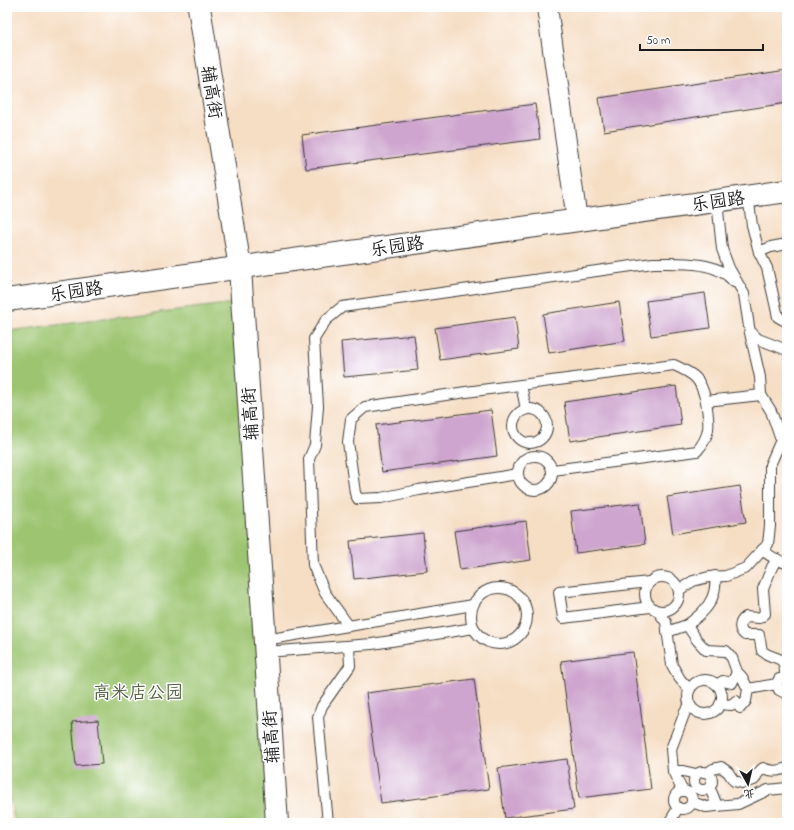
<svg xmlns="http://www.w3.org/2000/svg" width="794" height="830" viewBox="0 0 794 830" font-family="'Indie Flower','LXGW WenKai TC',sans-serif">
  <rect width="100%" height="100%" fill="#fff"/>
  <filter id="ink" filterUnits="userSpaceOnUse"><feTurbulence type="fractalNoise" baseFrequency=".025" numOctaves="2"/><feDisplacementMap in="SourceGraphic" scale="8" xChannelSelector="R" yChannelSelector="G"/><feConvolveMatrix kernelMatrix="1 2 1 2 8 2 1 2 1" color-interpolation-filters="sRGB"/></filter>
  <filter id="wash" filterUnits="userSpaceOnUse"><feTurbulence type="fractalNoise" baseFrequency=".012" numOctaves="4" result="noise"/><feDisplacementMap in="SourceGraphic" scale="16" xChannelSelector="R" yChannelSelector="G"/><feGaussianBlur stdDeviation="0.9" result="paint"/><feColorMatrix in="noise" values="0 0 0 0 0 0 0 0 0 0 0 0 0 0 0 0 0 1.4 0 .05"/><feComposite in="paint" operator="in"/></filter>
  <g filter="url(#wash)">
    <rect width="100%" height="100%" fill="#f6dec5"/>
    <path fill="#9dc571" stroke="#5c7046" d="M242,302L277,823H15L7,788V331Z"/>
    <g id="blocks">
      <g fill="#cea5cf">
        <path d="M787,70V103L604,131L599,98Z"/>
        <path d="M535,104L540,139L306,169L302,135Z"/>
        <path d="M705,293L710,328L651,336L646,301Z"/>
        <path d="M619,302L625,341L549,353L543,314Z"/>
        <path d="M515,317L519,349L440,360L435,328Z"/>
        <path d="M414,335L418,370L344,377L341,342Z"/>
        <path d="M676,386L681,425L570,441L564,402Z"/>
        <path d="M491,410L497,456L382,472L376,425Z"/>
        <path d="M740,486L746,522L673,534L667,497Z"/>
        <path d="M640,503L645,544L576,553L571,511Z"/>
        <path d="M526,521L531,560L460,570L454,531Z"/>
        <path d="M423,533L427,571L354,579L350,541Z"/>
        <path d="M633,652L651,789L579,798L561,661Z"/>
        <path d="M474,679L489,789L381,803L366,693Z"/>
        <path d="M98,720L102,764L76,766L72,722Z"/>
        <path d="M567,759L574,809L505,818L498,768Z"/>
      </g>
    </g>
  </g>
  <g filter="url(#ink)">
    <use href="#blocks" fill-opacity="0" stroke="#3d3935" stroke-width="1"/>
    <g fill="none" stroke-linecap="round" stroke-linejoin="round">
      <defs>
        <g id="service">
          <path d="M748,196L752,225L759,252L767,268L778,317L787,322"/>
          <path d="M759,252L771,247L787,244"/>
          <path d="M750,331L758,339L787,350"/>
          <path d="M521,385L526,409"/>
          <circle cx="530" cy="426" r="17"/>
          <circle cx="535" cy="473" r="17"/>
          <path d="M553,470L697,451C712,434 709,422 706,401"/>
          <path d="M518,474L419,490L381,498L358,499L355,493L348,442L351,419L365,407L466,392L674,365C696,375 700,378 706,401L761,395L760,377L750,333L744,294L729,268L722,249L717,201"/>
          <path d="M762,550C769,555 778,562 787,563"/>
          <path d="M777,559L772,567L763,589L765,614L759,618L746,617C739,622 738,629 745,635H759L762,651C775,662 785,652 785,675"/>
          <circle cx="662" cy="594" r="17"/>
          <path d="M649,582L559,592L563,618L650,607"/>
          <circle cx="499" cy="616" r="28"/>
          <path d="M679,590L693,581L709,577L726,576L746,568L768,544L770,526V465L781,440L771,411L761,395"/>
          <path d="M658,611L666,622L672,665L680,679L689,689"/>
          <path d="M348,625L325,593L313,565L309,459L315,445L318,406L314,339L326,320L342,307L653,263C678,263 717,260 734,282"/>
          <path d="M687,625C704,613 718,599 715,576"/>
          <path d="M667,632L687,625L697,640L706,650L726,651L732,658L737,672"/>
          <path d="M265,640L473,605"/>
          <path d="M266,652L372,644L474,628"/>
          <path d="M779,679L777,684L779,690L787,694"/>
          <circle cx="705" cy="697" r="17"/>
          <path d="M717,685L723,681L732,683L737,672L742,677L748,689"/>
          <path d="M720,704L731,705L736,701L740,708L746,701L748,689L777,684"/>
          <path d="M673,771H683L696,774"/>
          <circle cx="703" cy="781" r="9"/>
          <path d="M708,773L713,769L721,767L728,772L734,781L742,783L754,780L758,773L763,768C772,772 778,771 787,768"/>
          <path d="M709,788L712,793L717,806"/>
          <path d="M682,790L673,771L671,749L685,712L690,705"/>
          <circle cx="683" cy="800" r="9"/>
          <path d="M692,802L706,807L738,804L768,790L787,788"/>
          <path d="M328,823L318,717L322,706L350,666L349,646"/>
          <path d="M669,823L678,808"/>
        </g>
        <path id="minor" d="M547,7L577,220"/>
        <g id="tertiary">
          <path d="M199,7L240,268L277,823"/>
          <path d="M7,300L787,191"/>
        </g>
      </defs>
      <use href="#service" stroke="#3d3935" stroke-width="12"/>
      <use href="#minor" stroke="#3d3935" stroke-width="22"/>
      <use href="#tertiary" stroke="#3d3935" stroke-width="24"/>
      <use href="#service" stroke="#fff" stroke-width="10"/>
      <use href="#minor" stroke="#fff" stroke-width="20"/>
      <use href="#tertiary" stroke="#fff" stroke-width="22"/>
    </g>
  </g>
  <g text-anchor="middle" stroke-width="3" stroke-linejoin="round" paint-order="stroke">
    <g font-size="18" fill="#1c1c1c" stroke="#fff">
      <text transform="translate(212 92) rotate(81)" y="6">辅高街</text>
      <text transform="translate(718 201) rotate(-8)" y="6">乐园路</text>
      <text transform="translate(397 246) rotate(-8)" y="6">乐园路</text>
      <text transform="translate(76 291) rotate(-8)" y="6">乐园路</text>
      <text transform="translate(250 414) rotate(-94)" y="6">辅高街</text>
      <text transform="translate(271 737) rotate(-94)" y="6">辅高街</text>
    </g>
    <g font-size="18" fill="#50603e" stroke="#fff">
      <text x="138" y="698">高米店公园</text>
    </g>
  </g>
  <rect width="794" height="830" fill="none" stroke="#fff" stroke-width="24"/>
  <g transform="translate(748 784) rotate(172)" stroke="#ffffff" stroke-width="3" paint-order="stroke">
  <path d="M0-3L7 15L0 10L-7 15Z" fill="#1c1c1c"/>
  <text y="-6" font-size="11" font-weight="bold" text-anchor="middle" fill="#1c1c1c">北</text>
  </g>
  <path d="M640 44v6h123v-6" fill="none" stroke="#1c1c1c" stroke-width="2"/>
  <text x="646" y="44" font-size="12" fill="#1c1c1c" stroke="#ffffff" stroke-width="3" paint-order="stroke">50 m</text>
</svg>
